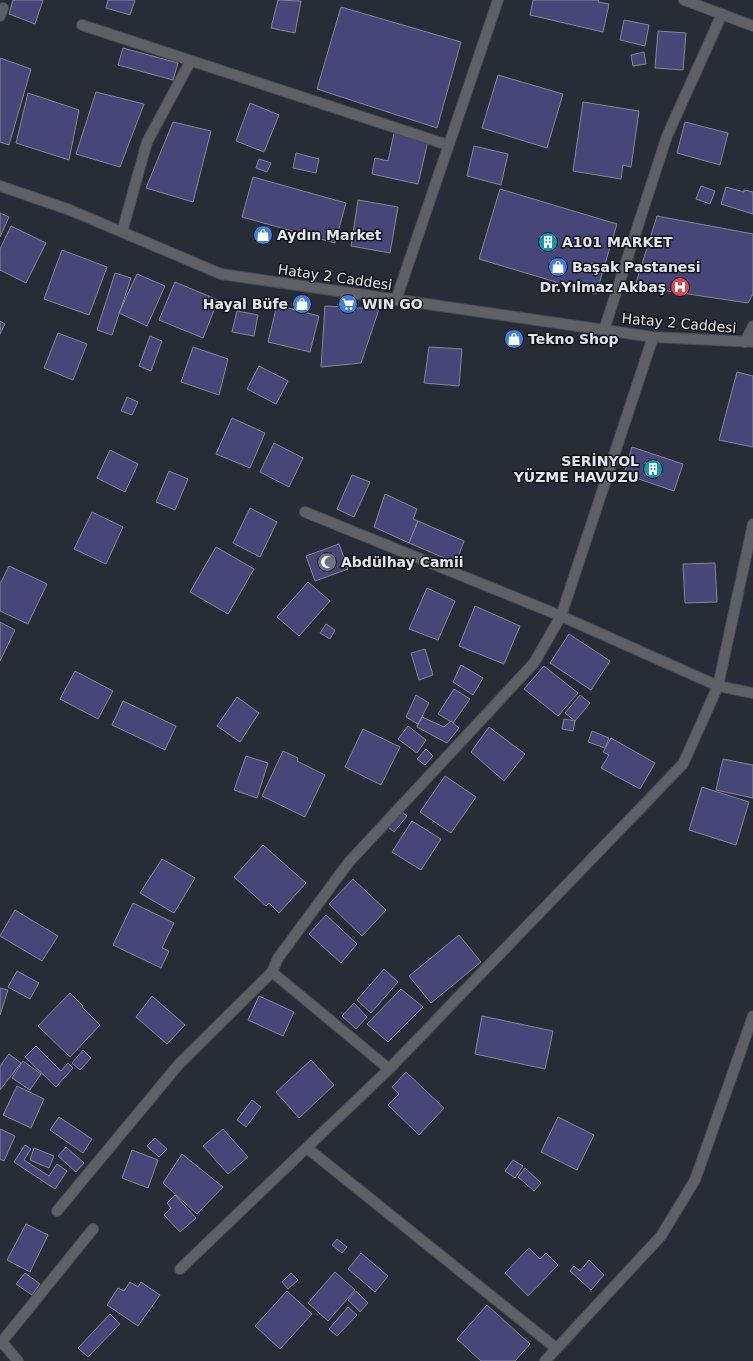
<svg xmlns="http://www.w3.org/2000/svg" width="753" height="1361" viewBox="0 0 753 1361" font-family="'DejaVu Sans',sans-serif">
  <rect width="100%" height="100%" fill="#272c36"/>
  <g fill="#474678" stroke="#878794">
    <path d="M13,0H43L35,24L9,14Z"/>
    <path d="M108,0H135L130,15L106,8Z"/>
    <path d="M278,0L301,1L295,33L271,28Z"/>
    <path d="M533,0H599L598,2L609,4L603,32L530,15Z"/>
    <path d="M341,7L461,42L437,128L317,89Z"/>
    <path d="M624,20L649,25L645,46L620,40Z"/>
    <path d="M658,31L686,33L683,70L655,68Z"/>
    <path d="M123,48L178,63L173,80L118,65Z"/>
    <path d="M644,52L646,64L633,66L631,55Z"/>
    <path d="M0,58L31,69L9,145L0,142Z"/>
    <path d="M498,75L563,94L547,148L482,128Z"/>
    <path d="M96,92L144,104L120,167L76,154Z"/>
    <path d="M28,93L79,110L69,160L16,143Z"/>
    <path d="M583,102L639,111L631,167L623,165L621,179L573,171Z"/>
    <path d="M250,103L279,115L264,152L236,141Z"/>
    <path d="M173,122L211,131L193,202L146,188Z"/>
    <path d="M685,122L728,133L720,165L677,153Z"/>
    <path d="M394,133L428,141L418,184L372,174L375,158L388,161Z"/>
    <path d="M474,146L508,154L501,185L467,176Z"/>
    <path d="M296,153L319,159L316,173L293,168Z"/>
    <path d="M259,159L271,163L267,172L256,168Z"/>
    <path d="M253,177L346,203L335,243L242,217Z"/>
    <path d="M701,186L715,191L710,204L696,199Z"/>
    <path d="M726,187L744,192V190L753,192V214L721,204Z"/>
    <path d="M500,189L617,224L596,294L479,259Z"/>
    <path d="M358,200L398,207L390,253L351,246Z"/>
    <path d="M0,213L9,217L0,237Z"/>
    <path d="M657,216L753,234V294L748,303L635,286Z"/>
    <path d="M11,226L46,243L26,283L0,270V249Z"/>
    <path d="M62,250L107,267L89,315L44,299Z"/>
    <path d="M115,273L131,278L112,335L97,330Z"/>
    <path d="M137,274L165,286L147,326L119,313Z"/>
    <path d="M175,282L218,300L203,338L159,320Z"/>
    <path d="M277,305L319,316L310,352L268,342Z"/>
    <path d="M325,306L379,309L361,363L321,367Z"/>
    <path d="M237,311L258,315L254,336L232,332Z"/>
    <path d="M0,321L5,324L0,334Z"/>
    <path d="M58,333L87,344L73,380L44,368Z"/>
    <path d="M150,336L162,341L151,371L139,366Z"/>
    <path d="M193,347L228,359L219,395L181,382Z"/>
    <path d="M429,347L462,349L459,386L424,383Z"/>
    <path d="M259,366L288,381L276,404L247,389Z"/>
    <path d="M737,372L753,376V447L719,440Z"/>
    <path d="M127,397L138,402L132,415L121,411Z"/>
    <path d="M232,418L265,433L250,468L216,454Z"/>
    <path d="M274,443L303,458L289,487L260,472Z"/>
    <path d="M632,447L683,464L674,491L624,474Z"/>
    <path d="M110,450L138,464L125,492L97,478Z"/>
    <path d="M169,471L188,479L175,510L156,502Z"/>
    <path d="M352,475L370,482L354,517L337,509Z"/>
    <path d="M385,494L417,509L413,519L418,521L409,543L374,527Z"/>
    <path d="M250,508L277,522L260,557L233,543Z"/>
    <path d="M92,512L123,527L106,564L74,549Z"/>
    <path d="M418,521L464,541L456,563L409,543Z"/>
    <path d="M339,544L348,569L315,581L306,556Z"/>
    <path d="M216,547L254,569L228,614L190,592Z"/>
    <path d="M715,563L717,602L685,603L683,564Z"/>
    <path d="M9,566L47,584L28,624L0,611V584Z"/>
    <path d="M308,582L330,601L299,636L277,617Z"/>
    <path d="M427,588L455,601L438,640L409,629Z"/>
    <path d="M475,606L520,626L504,664L459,646Z"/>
    <path d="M0,622L15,630L0,661Z"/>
    <path d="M326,624L335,630L330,639L320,633Z"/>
    <path d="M569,634L610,661L591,690L550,663Z"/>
    <path d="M425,649L433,675L419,680L411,653Z"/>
    <path d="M461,665L483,678L473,695L453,682Z"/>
    <path d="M544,666L578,693L558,716L524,689Z"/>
    <path d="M75,671L113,691L98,719L60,699Z"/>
    <path d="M454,689L470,699L453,723L438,714Z"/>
    <path d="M416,695L429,703L418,724L406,717Z"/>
    <path d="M580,695L590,703L575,721L565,713Z"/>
    <path d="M237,697L259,713L240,742L217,726Z"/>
    <path d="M123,701L176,726L165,750L112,725Z"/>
    <path d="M422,717L444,727L451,721L459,728L447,743L417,727Z"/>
    <path d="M564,719L575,721L573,731L562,729Z"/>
    <path d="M408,726L426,740L417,753L398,739Z"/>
    <path d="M489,727L525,754L504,781L471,752Z"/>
    <path d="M363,729L400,747L381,785L345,767Z"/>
    <path d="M592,731L609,738L605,748L588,742Z"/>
    <path d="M611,738L655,763L640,789L601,768L609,755L603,752Z"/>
    <path d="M426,749L433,756L425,765L417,759Z"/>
    <path d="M283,751L298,758L297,761L325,775L305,817L262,796Z"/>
    <path d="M246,756L268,763L257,798L234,790Z"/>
    <path d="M723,759L753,765V798L716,790Z"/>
    <path d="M445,776L476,797L451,833L420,812Z"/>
    <path d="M702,787L749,802L736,845L689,830Z"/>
    <path d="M401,811L407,816L394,832L388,827Z"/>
    <path d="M412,821L441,839L421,870L392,852Z"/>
    <path d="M263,845L306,883L279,913L269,903L266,906L234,877Z"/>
    <path d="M162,859L195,878L174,913L140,893Z"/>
    <path d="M353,879L386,910L362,936L329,904Z"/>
    <path d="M133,903L174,923L162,948L169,951L161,968L113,945Z"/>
    <path d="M15,910L58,936L42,961L0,936Z"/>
    <path d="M326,915L357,944L341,963L309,934Z"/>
    <path d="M459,935L481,962L431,1003L409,976Z"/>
    <path d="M384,969L398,982L371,1013L357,1000Z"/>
    <path d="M17,971L39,983L30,999L8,987Z"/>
    <path d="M0,988L8,990L0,1015Z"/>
    <path d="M401,989L423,1007L388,1042L367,1024Z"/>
    <path d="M70,993L83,1006L82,1007L100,1025L70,1057L38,1026Z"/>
    <path d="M152,996L185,1025L167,1044L136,1017Z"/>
    <path d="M259,996L294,1012L283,1036L248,1020Z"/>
    <path d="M354,1003L367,1017L356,1029L342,1016Z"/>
    <path d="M482,1016L553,1031L545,1069L475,1054Z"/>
    <path d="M36,1046L61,1071L68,1063L73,1068L56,1087L25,1057Z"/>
    <path d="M83,1050L91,1058L80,1070L72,1063Z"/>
    <path d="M9,1054L21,1063L0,1090V1066Z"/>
    <path d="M311,1060L334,1085L299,1118L276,1092Z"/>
    <path d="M23,1061L41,1074L30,1090L12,1078Z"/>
    <path d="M406,1072L444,1108L419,1135L388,1105L399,1094L392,1087Z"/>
    <path d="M17,1086L44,1099L31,1128L3,1115Z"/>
    <path d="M252,1100L261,1107L246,1127L237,1120Z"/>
    <path d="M59,1117L92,1139L83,1153L50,1130Z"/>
    <path d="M558,1117L594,1135L577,1170L541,1152Z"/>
    <path d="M0,1129L15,1136L4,1161L0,1159Z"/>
    <path d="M223,1129L248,1157L228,1174L203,1146Z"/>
    <path d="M155,1138L167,1149L159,1157L147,1146Z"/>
    <path d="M25,1145L31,1149L24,1160L49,1176L57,1164L67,1171L55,1189L14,1162Z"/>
    <path d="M66,1147L84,1163L76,1172L58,1156Z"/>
    <path d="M34,1148L54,1156L49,1168L30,1160Z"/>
    <path d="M132,1150L158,1160L148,1188L122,1178Z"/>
    <path d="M182,1154L223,1187L197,1214L163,1183Z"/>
    <path d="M513,1160L523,1166L515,1178L505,1171Z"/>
    <path d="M525,1168L541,1183L534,1191L518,1177Z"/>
    <path d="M175,1195L196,1218L180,1232L164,1215L171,1208L167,1203Z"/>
    <path d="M26,1224L48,1235L30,1272L7,1260Z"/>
    <path d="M337,1239L347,1247L342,1253L332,1245Z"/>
    <path d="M529,1248L540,1259L546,1253L558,1265L528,1296L505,1273Z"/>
    <path d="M361,1253L388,1276L375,1292L348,1269Z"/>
    <path d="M589,1260L604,1275L591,1290L570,1271L574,1266L580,1271Z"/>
    <path d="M335,1272L355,1290L328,1321L308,1303Z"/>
    <path d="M25,1273L40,1284L32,1295L16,1284Z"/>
    <path d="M291,1273L298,1280L288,1289L282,1282Z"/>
    <path d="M130,1282L138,1287L141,1282L160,1295L138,1326L107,1305L118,1288L124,1291Z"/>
    <path d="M287,1291L312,1314L280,1349L255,1326Z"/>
    <path d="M356,1291L368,1303L360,1312L348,1300Z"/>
    <path d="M487,1305L530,1344L515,1361H481L457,1339Z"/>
    <path d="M348,1307L357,1315L337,1336L329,1329Z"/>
    <path d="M110,1314L120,1324L88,1357L78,1348Z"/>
  </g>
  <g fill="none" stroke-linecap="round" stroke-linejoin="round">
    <defs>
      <g id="minor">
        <path d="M684,0L753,26"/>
        <path d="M0,16L3,8"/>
        <path d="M82,25C204,66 326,104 448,145"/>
        <path d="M0,186L70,210L221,274L653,337L753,342"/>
        <path d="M122,232L147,142L190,62"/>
        <path d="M396,300L498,0"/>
        <path d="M604,330L667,136L722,14"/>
        <path d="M745,342L753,326"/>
        <path d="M305,512L561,616L718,686L753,693"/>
        <path d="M389,1069L272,972L278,958L349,862L534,663L561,616L653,337"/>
        <path d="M307,1148L556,1348"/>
        <path d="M57,1211L179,1064L272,972"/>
        <path d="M180,1269L389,1069L683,764L718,686L753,524"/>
        <path d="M2,1342L18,1361"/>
        <path d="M0,1344L93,1229"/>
        <path d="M545,1361L661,1236L695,1180L753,1016"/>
      </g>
    </defs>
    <use href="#minor" stroke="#454a53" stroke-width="12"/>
    <use href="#minor" stroke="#5f6065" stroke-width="10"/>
  </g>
  <defs>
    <symbol id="shop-disc" viewBox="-11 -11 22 22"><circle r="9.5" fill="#3f7fe0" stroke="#121419"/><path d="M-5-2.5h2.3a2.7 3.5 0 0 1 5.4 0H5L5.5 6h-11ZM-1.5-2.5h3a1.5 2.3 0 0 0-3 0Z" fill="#fff"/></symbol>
    <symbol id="building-disc" viewBox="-11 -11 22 22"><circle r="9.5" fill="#0f9aa8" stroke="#121419"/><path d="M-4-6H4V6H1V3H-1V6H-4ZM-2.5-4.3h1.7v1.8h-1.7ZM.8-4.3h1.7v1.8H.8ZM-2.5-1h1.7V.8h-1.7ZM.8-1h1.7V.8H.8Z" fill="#fff"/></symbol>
    <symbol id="hospital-disc" viewBox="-11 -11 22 22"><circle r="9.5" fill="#e0444e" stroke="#121419"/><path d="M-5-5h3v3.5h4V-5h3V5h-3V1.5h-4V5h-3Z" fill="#fff"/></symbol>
    <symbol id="supermarket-disc" viewBox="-11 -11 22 22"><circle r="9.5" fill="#3f7fe0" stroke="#121419"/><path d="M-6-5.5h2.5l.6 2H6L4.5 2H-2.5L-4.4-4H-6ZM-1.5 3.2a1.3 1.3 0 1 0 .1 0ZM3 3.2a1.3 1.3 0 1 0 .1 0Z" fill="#fff"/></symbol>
    <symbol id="mosque-disc" viewBox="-11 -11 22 22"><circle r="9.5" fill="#6b7280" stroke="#121419"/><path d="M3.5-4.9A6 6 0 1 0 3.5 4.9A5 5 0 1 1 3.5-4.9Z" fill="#fff"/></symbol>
  </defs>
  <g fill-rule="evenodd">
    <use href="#shop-disc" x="252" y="224" width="22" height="22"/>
    <use href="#building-disc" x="537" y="231" width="22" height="22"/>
    <use href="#shop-disc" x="547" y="256" width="22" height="22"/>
    <use href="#hospital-disc" x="669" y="276" width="22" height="22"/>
    <use href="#shop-disc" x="291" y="293" width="22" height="22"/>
    <use href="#supermarket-disc" x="337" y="293" width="22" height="22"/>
    <use href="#shop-disc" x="503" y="328" width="22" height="22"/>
    <use href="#building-disc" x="642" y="458" width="22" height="22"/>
    <use href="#mosque-disc" x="316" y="551" width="22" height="22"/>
  </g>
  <g text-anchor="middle" stroke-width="3" stroke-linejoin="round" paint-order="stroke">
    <g font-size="14" font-weight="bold" fill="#e4e7ee" stroke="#121419" text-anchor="start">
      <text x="277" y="240">Aydın Market</text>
      <text x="562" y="247">A101 MARKET</text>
      <text x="572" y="272">Başak Pastanesi</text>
      <text x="666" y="292" text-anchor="end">Dr.Yılmaz Akbaş</text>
      <text x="288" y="309" text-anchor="end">Hayal Büfe</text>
      <text x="362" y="309">WIN GO</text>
      <text x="528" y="344">Tekno Shop</text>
      <text x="639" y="466" text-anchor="end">SERİNYOL<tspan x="639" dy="16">YÜZME HAVUZU</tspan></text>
      <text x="341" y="567">Abdülhay Camii</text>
    </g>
    <g font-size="14" fill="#e4e7ee" stroke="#121419">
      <text transform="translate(335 277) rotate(8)" y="5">Hatay 2 Caddesi</text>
      <text transform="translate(679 323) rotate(5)" y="5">Hatay 2 Caddesi</text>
    </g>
  </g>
</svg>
